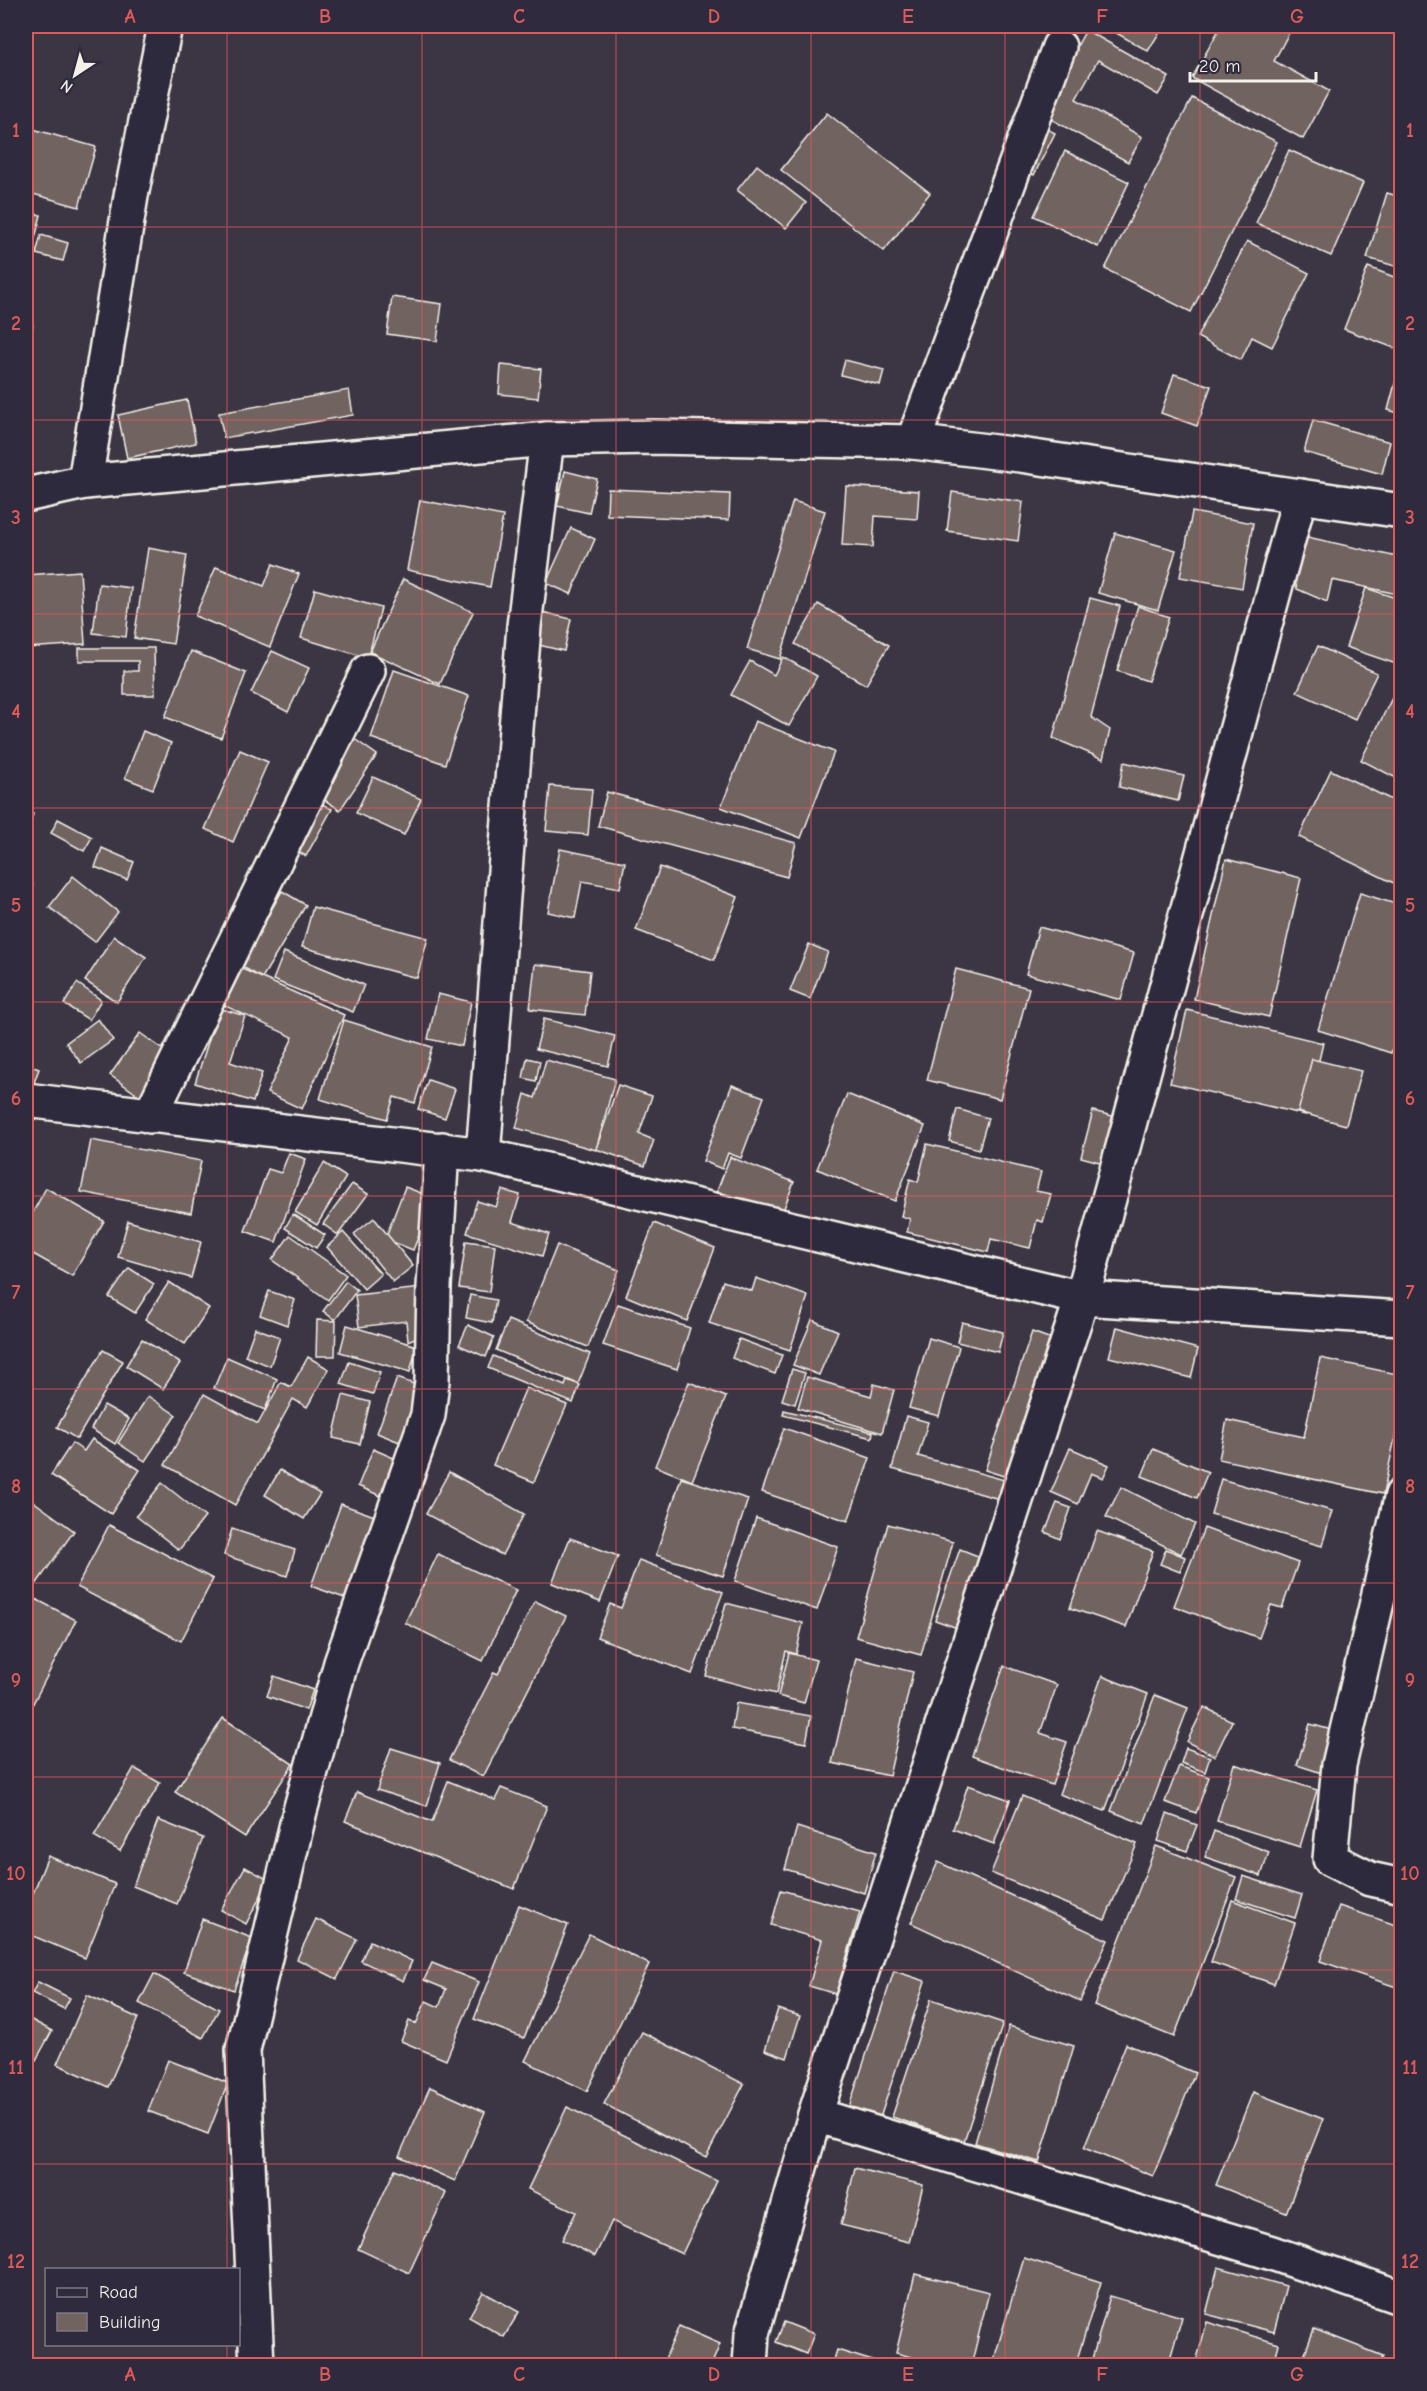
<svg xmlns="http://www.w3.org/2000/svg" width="1427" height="2391" viewBox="0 0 1427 2391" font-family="'Comic Neue',sans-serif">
  <rect width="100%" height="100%" fill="#3c3644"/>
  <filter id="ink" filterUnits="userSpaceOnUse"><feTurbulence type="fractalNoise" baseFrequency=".0167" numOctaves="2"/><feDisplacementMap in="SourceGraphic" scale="12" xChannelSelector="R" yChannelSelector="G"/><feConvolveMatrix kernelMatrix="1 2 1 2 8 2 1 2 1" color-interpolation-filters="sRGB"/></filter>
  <g filter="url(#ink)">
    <g fill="#716460" stroke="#f4f1e8" stroke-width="1.5">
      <path d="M1104,26H1154L1161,30L1148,51Z"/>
      <path d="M1221,26H1285L1291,29L1274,61L1329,91L1303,139L1192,78Z"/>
      <path d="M1086,30L1169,77L1158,95L1098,60L1076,99L1142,137L1128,162L1040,113Z"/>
      <path d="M1192,98L1277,142L1191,312L1105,269Z"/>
      <path d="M827,113L930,193L884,251L781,170Z"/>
      <path d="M1041,126L1055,133L1034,175L1020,168Z"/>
      <path d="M26,127L96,147L79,207L26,192Z"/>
      <path d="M1289,150L1363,183L1331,256L1256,223Z"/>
      <path d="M1065,151L1129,182L1098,247L1034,216Z"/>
      <path d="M757,165L806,203L786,228L737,190Z"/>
      <path d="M1387,193L1402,197V268L1367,258Z"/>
      <path d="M26,212L41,215L29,261L26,260Z"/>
      <path d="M41,235L68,243L63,261L36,254Z"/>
      <path d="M1247,241L1309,273L1272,347L1252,337L1241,360L1197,337Z"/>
      <path d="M1368,267L1402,280V351L1344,329Z"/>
      <path d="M392,297L442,304L437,341L387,334Z"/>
      <path d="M26,323L33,325L26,359Z"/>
      <path d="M845,360L884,370L880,385L841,375Z"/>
      <path d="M501,365L541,369L538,398L499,394Z"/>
      <path d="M1174,374L1211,386L1197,426L1161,413Z"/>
      <path d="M1397,376L1402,377V414L1388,410Z"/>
      <path d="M349,390L353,415L224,438L219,413Z"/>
      <path d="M187,400L196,443L127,458L118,415Z"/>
      <path d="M1313,420L1390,442L1382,474L1304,452Z"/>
      <path d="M565,471L597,479L589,513L557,506Z"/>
      <path d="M846,486L919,491L917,519L875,516L873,547L842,545Z"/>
      <path d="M608,489L730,494L729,520L607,515Z"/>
      <path d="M952,492L1023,502L1018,541L947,531Z"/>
      <path d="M420,500L503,516L490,587L407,570Z"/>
      <path d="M793,501L825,511L780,659L747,649Z"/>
      <path d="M1192,512L1253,523L1242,588L1180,577Z"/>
      <path d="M571,528L595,539L571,594L546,583Z"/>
      <path d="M1285,532L1402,558V595L1332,580L1327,602L1297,589Z"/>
      <path d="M1115,533L1176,550L1158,610L1098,593Z"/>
      <path d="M148,548L187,555L173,644L134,638Z"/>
      <path d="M273,564L299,574L270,647L195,616L216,567L264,586Z"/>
      <path d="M80,571L85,644L26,648V624L29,623L26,575Z"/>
      <path d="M403,579L473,612L440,684L370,652Z"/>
      <path d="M99,584L131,588L126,637L93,633Z"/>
      <path d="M1366,588L1402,600V666L1346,647Z"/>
      <path d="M315,589L381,608L368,658L301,638Z"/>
      <path d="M1090,598L1120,606L1091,717L1110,730L1103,759L1053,738Z"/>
      <path d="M818,604L889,645L866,685L795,644Z"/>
      <path d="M1138,606L1169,617L1148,681L1117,671Z"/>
      <path d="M534,610L571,619L564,651L526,642Z"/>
      <path d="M1318,646L1377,673L1355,719L1297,692Z"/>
      <path d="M79,648H154L155,695H124V671H138V661H79Z"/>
      <path d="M191,651L246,673L221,738L165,717Z"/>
      <path d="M272,651L309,668L288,712L251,693Z"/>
      <path d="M783,657L817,676L789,726L731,695L750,661L774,675Z"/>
      <path d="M394,670L469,696L445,764L371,738Z"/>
      <path d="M1395,692L1402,696V781L1361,760Z"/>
      <path d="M755,721L834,752L801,838L721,807Z"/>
      <path d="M143,731L171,743L153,789L125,778Z"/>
      <path d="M353,738L377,755L340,810L315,794Z"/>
      <path d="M240,750L268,762L233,842L205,829Z"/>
      <path d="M1124,762L1184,776L1178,801L1119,787Z"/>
      <path d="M1331,770L1402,805V887L1299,837Z"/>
      <path d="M373,777L421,799L404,835L356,813Z"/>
      <path d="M550,786L592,789L588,835L546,831Z"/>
      <path d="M607,792L796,843L787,877L598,826Z"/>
      <path d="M316,801L332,809L306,856L290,848Z"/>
      <path d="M26,812L33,814L26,837Z"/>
      <path d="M58,819L92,837L84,851L51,833Z"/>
      <path d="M102,848L134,862L127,880L95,867Z"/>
      <path d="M560,849L625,862L620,888L582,881L575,918L548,912Z"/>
      <path d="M1226,859L1301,878L1269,1017L1194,999Z"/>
      <path d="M660,867L738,897L714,960L636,930Z"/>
      <path d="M73,876L118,912L95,942L49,907Z"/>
      <path d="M26,881L33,885L26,897Z"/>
      <path d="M282,891L306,905L262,978L239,965Z"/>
      <path d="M1360,893L1402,906V1017L1391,1053L1318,1030Z"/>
      <path d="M313,907L428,938L417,978L302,947Z"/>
      <path d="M1039,927L1134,953L1121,1000L1026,974Z"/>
      <path d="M114,936L146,957L117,1002L85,981Z"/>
      <path d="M809,944L828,952L810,999L790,991Z"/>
      <path d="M284,952L364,985L353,1012L273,980Z"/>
      <path d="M535,964L590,971L585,1015L530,1009Z"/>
      <path d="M240,968L344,1015L302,1109L267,1093L293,1037L223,1005Z"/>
      <path d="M956,969L1029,988L1000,1099L927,1080Z"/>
      <path d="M77,983L101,1000L89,1020L64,1004Z"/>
      <path d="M438,994L471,1002L462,1046L428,1039Z"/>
      <path d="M219,1008L245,1016L230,1062L262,1073L253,1102L195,1083Z"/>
      <path d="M1187,1010L1323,1043L1306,1115L1170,1083Z"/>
      <path d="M98,1019L113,1040L81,1063L66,1043Z"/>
      <path d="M544,1019L615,1036L608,1066L536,1049Z"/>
      <path d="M344,1020L432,1047L415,1103L394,1097L387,1119L320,1099Z"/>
      <path d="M140,1033L175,1058L145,1100L110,1075Z"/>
      <path d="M527,1058L540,1061L536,1081L523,1078Z"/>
      <path d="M1312,1059L1361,1071L1346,1125L1298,1112Z"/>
      <path d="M546,1060L615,1079L596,1150L516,1128L525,1094L535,1098Z"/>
      <path d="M26,1064L39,1069L29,1096L26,1094Z"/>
      <path d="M428,1080L455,1089L445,1118L418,1109Z"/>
      <path d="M618,1085L652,1096L639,1134L654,1140L645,1166L596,1149Z"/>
      <path d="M732,1085L764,1097L741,1158L728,1153L722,1169L703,1161Z"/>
      <path d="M847,1094L925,1126L895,1201L817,1169Z"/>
      <path d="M957,1109L988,1118L979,1149L949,1141Z"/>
      <path d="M1093,1111L1120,1118L1107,1164L1081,1157Z"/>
      <path d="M91,1140L201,1161L191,1213L81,1192Z"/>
      <path d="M927,1144L1041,1172L1036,1191L1051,1194L1043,1222L1037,1220L1030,1248L991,1239L988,1252L907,1232L910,1219L901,1216L910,1179L918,1182Z"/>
      <path d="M289,1153L306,1159L276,1242L245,1231L268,1169L281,1173Z"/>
      <path d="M730,1157L794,1182L781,1216L717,1191Z"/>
      <path d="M324,1163L346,1177L317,1225L295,1212Z"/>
      <path d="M352,1184L368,1194L338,1235L323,1224Z"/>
      <path d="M405,1187L434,1198L413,1250L385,1239Z"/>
      <path d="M46,1188L104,1221L72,1276L26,1250V1225Z"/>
      <path d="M502,1190L520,1195L512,1222L549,1234L542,1256L467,1233L477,1201L496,1207Z"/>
      <path d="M293,1214L325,1235L316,1248L285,1228Z"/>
      <path d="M374,1218L413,1266L393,1282L354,1234Z"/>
      <path d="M128,1221L201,1242L191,1278L118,1257Z"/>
      <path d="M654,1223L715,1248L687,1321L626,1296Z"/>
      <path d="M343,1232L381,1274L364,1289L327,1247Z"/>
      <path d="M290,1235L346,1275L328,1300L272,1260Z"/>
      <path d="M466,1241L495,1245L489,1292L459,1288Z"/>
      <path d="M557,1245L619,1270L588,1347L526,1322Z"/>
      <path d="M129,1268L154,1284L135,1313L109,1297Z"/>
      <path d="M756,1278L808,1296L790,1350L709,1323L723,1281L752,1291Z"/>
      <path d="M346,1281L357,1290L335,1320L323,1311Z"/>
      <path d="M169,1282L209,1308L185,1344L145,1319Z"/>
      <path d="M422,1288L426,1333L408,1341L406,1321L359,1327L355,1295Z"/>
      <path d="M269,1291L295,1300L287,1325L260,1315Z"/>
      <path d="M470,1295L496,1300L492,1323L466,1318Z"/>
      <path d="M618,1304L690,1328L677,1369L603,1345Z"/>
      <path d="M317,1320L336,1321L335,1356H316Z"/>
      <path d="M508,1320L590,1354L578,1384L496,1350Z"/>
      <path d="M812,1320L838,1331L819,1375L793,1365Z"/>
      <path d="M962,1322L1003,1332L998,1352L957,1342Z"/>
      <path d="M347,1325L417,1346L410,1372L340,1352Z"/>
      <path d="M468,1325L494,1337L486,1357L459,1345Z"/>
      <path d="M1117,1327L1198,1349L1191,1378L1109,1357Z"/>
      <path d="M255,1328L280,1337L270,1366L245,1356Z"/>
      <path d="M1032,1332L1057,1341L1010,1478L985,1470Z"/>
      <path d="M929,1338L959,1347L939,1416L909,1408Z"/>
      <path d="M142,1339L180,1363L163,1389L126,1366Z"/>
      <path d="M739,1339L782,1355L775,1374L732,1358Z"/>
      <path d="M103,1350L123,1361L77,1439L57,1427Z"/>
      <path d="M493,1356L565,1386L567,1380L580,1385L573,1403L488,1368Z"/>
      <path d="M227,1357L277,1379L265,1410L214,1388Z"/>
      <path d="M308,1357L329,1369L307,1407L293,1399L235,1505L165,1465L204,1394L258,1424L281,1382L291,1387Z"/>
      <path d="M1320,1358L1402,1375V1405L1383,1494L1219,1459L1227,1420L1304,1437Z"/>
      <path d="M349,1362L380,1372L373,1394L341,1384Z"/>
      <path d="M792,1369L805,1373L795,1404L782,1400Z"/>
      <path d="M807,1377L871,1396L874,1384L894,1390L882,1433L798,1408Z"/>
      <path d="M397,1378L422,1387L402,1443L377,1433Z"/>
      <path d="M689,1382L726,1397L692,1481L655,1466Z"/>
      <path d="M526,1388L567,1405L534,1482L493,1465Z"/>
      <path d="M343,1395L370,1402L360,1444L333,1438Z"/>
      <path d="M148,1396L176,1415L145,1461L118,1443Z"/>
      <path d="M104,1405L129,1419L115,1444L91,1429Z"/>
      <path d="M784,1410L873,1432L872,1438L783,1415Z"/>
      <path d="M906,1416L928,1422L918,1456L1008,1481L1003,1500L892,1469Z"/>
      <path d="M784,1428L870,1458L848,1521L762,1492Z"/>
      <path d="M92,1439L140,1470L111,1514L51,1475L72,1443L84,1451Z"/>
      <path d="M1070,1448L1109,1465L1103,1478L1091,1473L1078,1504L1051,1492Z"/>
      <path d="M373,1449L398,1460L383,1497L358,1486Z"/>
      <path d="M1153,1449L1208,1472L1197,1498L1142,1476Z"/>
      <path d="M280,1470L320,1494L304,1519L265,1495Z"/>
      <path d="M449,1472L524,1514L502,1555L426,1514Z"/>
      <path d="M681,1478L748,1499L723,1576L656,1555Z"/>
      <path d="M1221,1479L1332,1511L1322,1546L1211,1514Z"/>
      <path d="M162,1483L205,1517L179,1550L136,1516Z"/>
      <path d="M1121,1487L1195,1524L1181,1554L1106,1517Z"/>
      <path d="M26,1496L74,1531L35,1586L26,1579Z"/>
      <path d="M1057,1503L1071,1508L1060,1539L1045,1532Z"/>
      <path d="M341,1504L380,1518L350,1600L311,1586Z"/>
      <path d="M756,1518L838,1547L817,1610L735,1581Z"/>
      <path d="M888,1524L953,1542L921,1655L856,1637Z"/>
      <path d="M109,1525L213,1579L181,1641L77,1587Z"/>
      <path d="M1204,1528L1298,1563L1282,1608L1271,1605L1259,1638L1174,1606Z"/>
      <path d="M232,1529L295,1550L287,1576L224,1555Z"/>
      <path d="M1097,1531L1153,1551L1126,1627L1070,1608Z"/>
      <path d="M570,1538L618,1556L600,1602L552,1583Z"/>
      <path d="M960,1549L988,1560L963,1630L935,1620Z"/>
      <path d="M1166,1549L1185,1557L1180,1572L1160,1564Z"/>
      <path d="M438,1554L516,1590L483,1661L405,1623Z"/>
      <path d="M639,1560L723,1592L692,1674L597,1637L610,1604L621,1608Z"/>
      <path d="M26,1594L76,1620L26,1717Z"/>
      <path d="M535,1601L566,1616L483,1777L449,1760L494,1672L498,1674Z"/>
      <path d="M726,1603L803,1623L796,1654L786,1651L776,1694L706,1676Z"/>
      <path d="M789,1653L816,1660L804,1703L778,1696Z"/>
      <path d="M856,1658L913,1672L889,1776L832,1763Z"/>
      <path d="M1004,1666L1057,1685L1040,1733L1067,1742L1052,1785L972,1756Z"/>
      <path d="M274,1676L313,1690L306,1710L267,1696Z"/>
      <path d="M1102,1676L1148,1694L1105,1811L1059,1794Z"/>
      <path d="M1155,1695L1188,1708L1144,1824L1111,1811Z"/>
      <path d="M736,1703L811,1716L806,1743L732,1729Z"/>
      <path d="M1204,1707L1232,1721L1215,1756L1187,1742Z"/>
      <path d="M223,1718L293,1764L245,1837L175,1792Z"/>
      <path d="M1310,1724L1335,1731L1322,1773L1297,1765Z"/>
      <path d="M391,1748L440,1763L427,1806L377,1790Z"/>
      <path d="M1186,1748L1210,1757L1205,1772L1181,1763Z"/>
      <path d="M1234,1764L1317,1790L1300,1847L1217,1821Z"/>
      <path d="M1179,1766L1209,1777L1196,1813L1165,1802Z"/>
      <path d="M134,1768L160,1783L120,1851L94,1836Z"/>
      <path d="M448,1781L495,1800L501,1788L547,1806L514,1889L345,1821L357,1792L432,1822Z"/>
      <path d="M968,1785L1010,1800L994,1844L953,1829Z"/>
      <path d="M1022,1796L1137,1844L1105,1920L991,1873Z"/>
      <path d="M1167,1814L1197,1825L1187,1851L1158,1841Z"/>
      <path d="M158,1820L203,1838L177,1904L133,1886Z"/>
      <path d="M797,1827L876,1852L864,1893L785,1869Z"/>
      <path d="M1214,1831L1269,1852L1261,1876L1205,1857Z"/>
      <path d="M1156,1846L1236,1877L1174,2037L1094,2005Z"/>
      <path d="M48,1856L115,1884L85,1958L26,1933V1911Z"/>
      <path d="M938,1862L1108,1940L1080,2001L911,1923Z"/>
      <path d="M245,1867L269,1880L246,1924L221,1910Z"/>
      <path d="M1243,1876L1302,1895L1295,1918L1236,1899Z"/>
      <path d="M781,1890L860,1912L836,1994L809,1986L822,1940L771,1925Z"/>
      <path d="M1232,1900L1295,1923L1274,1984L1211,1962Z"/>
      <path d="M519,1905L568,1925L524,2038L474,2019Z"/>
      <path d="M1339,1906L1402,1927V1989L1320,1961Z"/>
      <path d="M202,1919L252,1938L234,1990L184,1972Z"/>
      <path d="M316,1919L357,1939L337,1979L297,1959Z"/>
      <path d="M589,1934L649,1964L587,2091L525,2061Z"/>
      <path d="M370,1941L412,1961L403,1981L361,1961Z"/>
      <path d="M432,1963L479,1982L446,2060L401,2041L409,2021L416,2024L426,2001L439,2007L446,1989L424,1980Z"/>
      <path d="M894,1971L925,1981L879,2121L848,2110Z"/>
      <path d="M154,1974L219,2009L203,2038L139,2003Z"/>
      <path d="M38,1982L70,1998L64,2009L32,1993Z"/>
      <path d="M87,1995L138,2018L108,2087L57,2064Z"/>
      <path d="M931,1999L1003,2023L964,2141L892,2117Z"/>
      <path d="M778,2009L800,2016L787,2058L765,2050Z"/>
      <path d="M26,2017L52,2031L36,2060L26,2054Z"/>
      <path d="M1009,2026L1074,2046L1039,2162L975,2143Z"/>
      <path d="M642,2032L744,2084L706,2157L604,2104Z"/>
      <path d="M1126,2044L1195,2073L1153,2176L1084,2148Z"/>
      <path d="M168,2060L228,2083L208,2134L148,2111Z"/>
      <path d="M430,2087L485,2112L455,2181L399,2156Z"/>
      <path d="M1253,2092L1323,2119L1286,2213L1216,2185Z"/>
      <path d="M567,2107L717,2181L682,2254L612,2221L595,2256L562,2240L576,2212L528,2189Z"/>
      <path d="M855,2168L923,2185L909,2242L841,2225Z"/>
      <path d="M395,2169L446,2193L409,2273L358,2249Z"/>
      <path d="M1024,2258L1101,2282L1075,2366H992Z"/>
      <path d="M1218,2267L1286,2286L1274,2332L1206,2314Z"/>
      <path d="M915,2274L989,2292L971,2366H945L896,2353Z"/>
      <path d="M483,2292L519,2312L504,2337L469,2317Z"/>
      <path d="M1110,2296L1182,2317L1168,2366H1090Z"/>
      <path d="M784,2322L814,2334L806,2354L776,2342Z"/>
      <path d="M1207,2322L1279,2344L1273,2366H1195Z"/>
      <path d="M679,2326L720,2344L711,2366H662Z"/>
      <path d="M1314,2329L1383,2356L1379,2366H1300Z"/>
      <path d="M837,2350L886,2365L885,2366H832Z"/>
    </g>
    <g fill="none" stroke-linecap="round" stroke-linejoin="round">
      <defs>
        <g id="minor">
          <path d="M913,442L1059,47"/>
          <path d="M85,482L131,196L165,26"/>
          <path d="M26,495L85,482L547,439L652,437L913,442L1020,455L1402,511"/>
          <path d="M26,1100L483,1155L1082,1298L1402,1318"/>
          <path d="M150,1116L368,671"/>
          <path d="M483,1155L524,626L547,439"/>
          <path d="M1402,1495L1339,1765L1330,1859L1370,1879L1402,1886"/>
          <path d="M815,2115L1272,2253L1402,2298"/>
          <path d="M257,2366L243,2050L300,1811L341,1663L428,1415L432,1381L434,1287L442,1149"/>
          <path d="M750,2366L752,2334L815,2115L1082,1298L1300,496"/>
        </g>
      </defs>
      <use href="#minor" stroke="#f4f1e8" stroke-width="38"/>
      <use href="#minor" stroke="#2f2a3d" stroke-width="33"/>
    </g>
  </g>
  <path fill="none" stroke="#de5a58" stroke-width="1.5" stroke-opacity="0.55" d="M227,26V2270M422,26V2366M616,26V2366M811,26V2366M1005,26V2366M1200,26V2366M26,227H1402M26,420H1402M26,614H1402M26,808H1402M26,1002H1402M26,1196H1402M26,1389H1402M26,1583H1402M26,1777H1402M26,1970H1402M26,2164H1402M227,2344V2366"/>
  <rect width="1427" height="2391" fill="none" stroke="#2f2a3d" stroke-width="66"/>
  <rect x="45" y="2268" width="195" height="78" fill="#2f2a3d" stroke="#7e7a81" stroke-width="1.5"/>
  <rect x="57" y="2288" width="30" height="9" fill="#2f2a3d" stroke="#7e7a81" stroke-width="1.5"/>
  <text x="99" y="2298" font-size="18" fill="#f4f1e8">Road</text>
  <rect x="57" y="2313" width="30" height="18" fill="#716460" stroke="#7e7a81" stroke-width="1.5"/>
  <text x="99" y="2328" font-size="18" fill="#f4f1e8">Building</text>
  <g transform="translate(75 75) rotate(216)" stroke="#2f2a3d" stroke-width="4.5" paint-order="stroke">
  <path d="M0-4.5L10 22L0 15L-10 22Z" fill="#f4f1e8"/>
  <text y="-9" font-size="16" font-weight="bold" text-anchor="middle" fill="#f4f1e8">N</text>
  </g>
  <path d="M1190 72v9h126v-9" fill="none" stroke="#f4f1e8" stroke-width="3"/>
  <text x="1199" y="72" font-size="18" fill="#f4f1e8" stroke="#2f2a3d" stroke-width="4.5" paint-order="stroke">20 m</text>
  <rect x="33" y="33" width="1361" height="2325" fill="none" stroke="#de5a58" stroke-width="2"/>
  <g font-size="20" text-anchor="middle" font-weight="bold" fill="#de5a58">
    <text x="130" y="23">A</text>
    <text x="325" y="23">B</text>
    <text x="519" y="23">C</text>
    <text x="714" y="23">D</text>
    <text x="908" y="23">E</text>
    <text x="1102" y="23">F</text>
    <text x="1297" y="23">G</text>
    <text x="16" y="137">1</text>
    <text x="1410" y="137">1</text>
    <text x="16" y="330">2</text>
    <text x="1410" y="330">2</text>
    <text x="16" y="524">3</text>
    <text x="1410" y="524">3</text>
    <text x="16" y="718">4</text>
    <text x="1410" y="718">4</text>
    <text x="16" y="912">5</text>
    <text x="1410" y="912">5</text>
    <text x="16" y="1105">6</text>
    <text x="1410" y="1105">6</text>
    <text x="16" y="1299">7</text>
    <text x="1410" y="1299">7</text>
    <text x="16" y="1493">8</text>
    <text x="1410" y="1493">8</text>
    <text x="16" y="1687">9</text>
    <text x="1410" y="1687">9</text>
    <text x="16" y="1880">10</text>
    <text x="1410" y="1880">10</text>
    <text x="16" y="2074">11</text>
    <text x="1410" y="2074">11</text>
    <text x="16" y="2268">12</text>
    <text x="1410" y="2268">12</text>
    <text x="130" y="2381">A</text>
    <text x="325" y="2381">B</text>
    <text x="519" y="2381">C</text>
    <text x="714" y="2381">D</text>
    <text x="908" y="2381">E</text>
    <text x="1102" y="2381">F</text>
    <text x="1297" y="2381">G</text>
  </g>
</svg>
